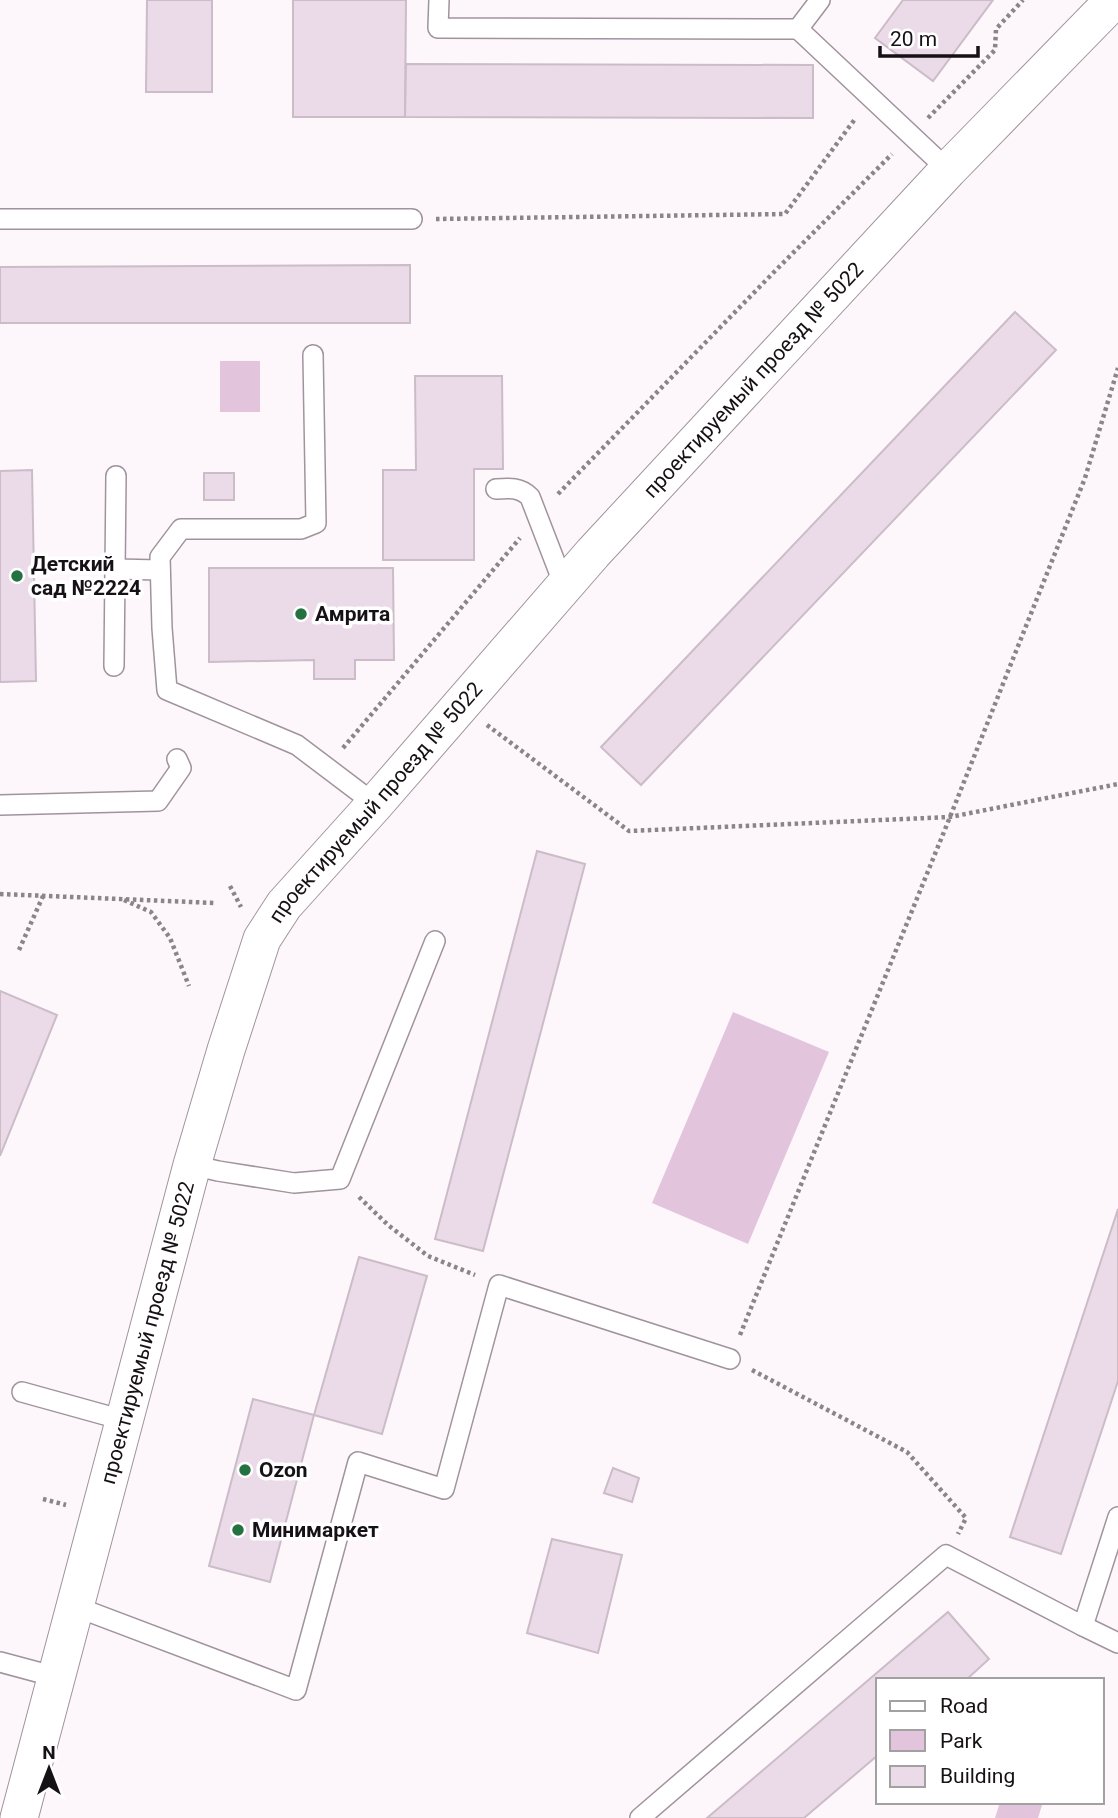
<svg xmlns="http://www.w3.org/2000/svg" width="1118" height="1818" viewBox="0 0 1118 1818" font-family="Roboto,sans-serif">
  <rect width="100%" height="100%" fill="#fdf7fc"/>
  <g fill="#e2c5dd">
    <rect x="220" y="361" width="40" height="51"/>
    <path d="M733,1012L829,1052L748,1244L652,1203Z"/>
    <path d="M1000,1802H1043L1038,1818H995Z"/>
  </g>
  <g fill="#ebdbe8" stroke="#cbbcc8" stroke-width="2">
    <path d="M147,0H212V92H146Z"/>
    <path d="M293,0H406L405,117H293Z"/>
    <path d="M903,0H993L933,81L875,38Z"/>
    <path d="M406,64L813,65V118L405,117Z"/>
    <path d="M410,265V323H0V267Z"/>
    <path d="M1015,312L1056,350L641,785L601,747Z"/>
    <path d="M415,376H502L503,469H474V560H383V470H416Z"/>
    <path d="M32,470L36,681L0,682V471Z"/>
    <rect x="204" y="473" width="30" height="27"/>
    <path d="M209,568H393L394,660H355V679H314V660L209,662Z"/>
    <path d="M537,851L585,864L483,1251L435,1239Z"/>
    <path d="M0,991L57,1015L0,1156Z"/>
    <path d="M1118,1209V1381L1061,1554L1010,1537Z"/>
    <path d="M359,1257L427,1276L382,1434L314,1415Z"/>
    <path d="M253,1399L314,1415L270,1582L209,1566Z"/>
    <path d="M613,1468L639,1478L632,1502L604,1493Z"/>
    <path d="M552,1539L622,1555L598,1653L527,1633Z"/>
    <path d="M948,1612L989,1659L966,1680H878V1755L804,1818H707Z"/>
  </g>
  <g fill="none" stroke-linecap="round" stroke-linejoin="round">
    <defs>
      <g id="service">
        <path d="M439,0L438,28L798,29L820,0"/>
        <path d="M798,29L948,170"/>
        <path d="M0,219H412"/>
        <path d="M313,355L316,523L301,529H181L160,557L162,628L167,690L297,745L375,804"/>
        <path d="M496,489C509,488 520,487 530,497L564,585"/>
        <path d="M115,569L160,570"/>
        <path d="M114,666L116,476"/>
        <path d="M0,805L158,801L181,768L177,759"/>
        <path d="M192,1165L218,1171L294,1183L340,1179L435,941"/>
        <path d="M22,1392L123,1420"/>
        <path d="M1118,1517L1083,1626L1118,1643"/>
        <path d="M74,1606L296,1690L358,1462L444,1489L499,1285L730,1359"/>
        <path d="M0,1662L56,1677"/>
        <path d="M640,1818L946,1555L1083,1626"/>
      </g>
      <g id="minor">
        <path id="s1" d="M19,1818L192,1165L226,1050L262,939L284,905L375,804L593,553L948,170L1114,0"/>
      </g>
    </defs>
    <use href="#service" stroke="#a1939e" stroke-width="22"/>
    <use href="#minor" stroke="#a1939e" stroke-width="39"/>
    <g stroke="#8a8589" stroke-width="4.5" stroke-dasharray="3.5 3.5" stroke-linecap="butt">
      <path d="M928,118L995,50L996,29L1023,0"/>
      <path d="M436,219L785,214L855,119"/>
      <path d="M558,494L775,271L892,154"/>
      <path d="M487,725L629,831L950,817L1118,784"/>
      <path d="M343,748L520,538"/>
      <path d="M230,886L241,907"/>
      <path d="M0,894L215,903"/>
      <path d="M124,900L151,912L170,938L189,986"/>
      <path d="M19,950L43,896"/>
      <path d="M359,1197L388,1225L428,1256L475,1275"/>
      <path d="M740,1335L950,817L1085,478L1118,368"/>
      <path d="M752,1370L907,1452L966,1518L958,1534"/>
      <path d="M43,1499L66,1505"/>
    </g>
    <use href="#service" stroke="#fff" stroke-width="19"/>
    <use href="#minor" stroke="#fff" stroke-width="37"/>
  </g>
  <g fill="#247141" stroke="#fff" stroke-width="2.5">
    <circle cx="17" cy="576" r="7"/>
    <circle cx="301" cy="614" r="7"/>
    <circle cx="245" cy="1470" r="7"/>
    <circle cx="238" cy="1530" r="7"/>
  </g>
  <g text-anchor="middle" stroke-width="7" stroke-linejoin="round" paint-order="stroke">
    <g font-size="21" fill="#161115" stroke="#fff">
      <text dy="7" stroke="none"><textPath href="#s1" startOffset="1657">проектируемый проезд № 5022</textPath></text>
      <text dy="7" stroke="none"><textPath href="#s1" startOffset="1090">проектируемый проезд № 5022</textPath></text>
      <text dy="7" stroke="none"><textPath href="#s1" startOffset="502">проектируемый проезд № 5022</textPath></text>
    </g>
    <g font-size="21" font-weight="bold" fill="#161115" stroke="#fff" text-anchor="start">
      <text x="31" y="571">Детский<tspan x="31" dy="24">сад №2224</tspan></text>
      <text x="315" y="621">Амрита</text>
      <text x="259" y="1477">Ozon</text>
      <text x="252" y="1537">Минимаркет</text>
    </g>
  </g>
  <rect x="876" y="1678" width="228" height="126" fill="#ffffff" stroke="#a2a0a1" stroke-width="2"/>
  <rect x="890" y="1701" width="35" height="10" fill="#ffffff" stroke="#a2a0a1" stroke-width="2"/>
  <text x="940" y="1713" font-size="21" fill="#161115">Road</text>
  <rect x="890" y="1730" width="35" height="21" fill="#e2c5dd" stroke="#a2a0a1" stroke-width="2"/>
  <text x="940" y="1748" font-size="21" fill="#161115">Park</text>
  <rect x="890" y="1766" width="35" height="21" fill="#ebdbe8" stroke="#a2a0a1" stroke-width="2"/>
  <text x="940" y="1783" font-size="21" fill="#161115">Building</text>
  <g transform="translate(49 1769)" stroke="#ffffff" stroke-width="5" paint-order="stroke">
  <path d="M0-5L12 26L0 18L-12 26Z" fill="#161115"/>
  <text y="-10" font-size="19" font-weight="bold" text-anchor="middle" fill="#161115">N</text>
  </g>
  <path d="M880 46v10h98v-10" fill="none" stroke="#161115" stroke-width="3.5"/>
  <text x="890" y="46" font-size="21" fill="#161115" stroke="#ffffff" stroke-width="5" paint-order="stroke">20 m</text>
</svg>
